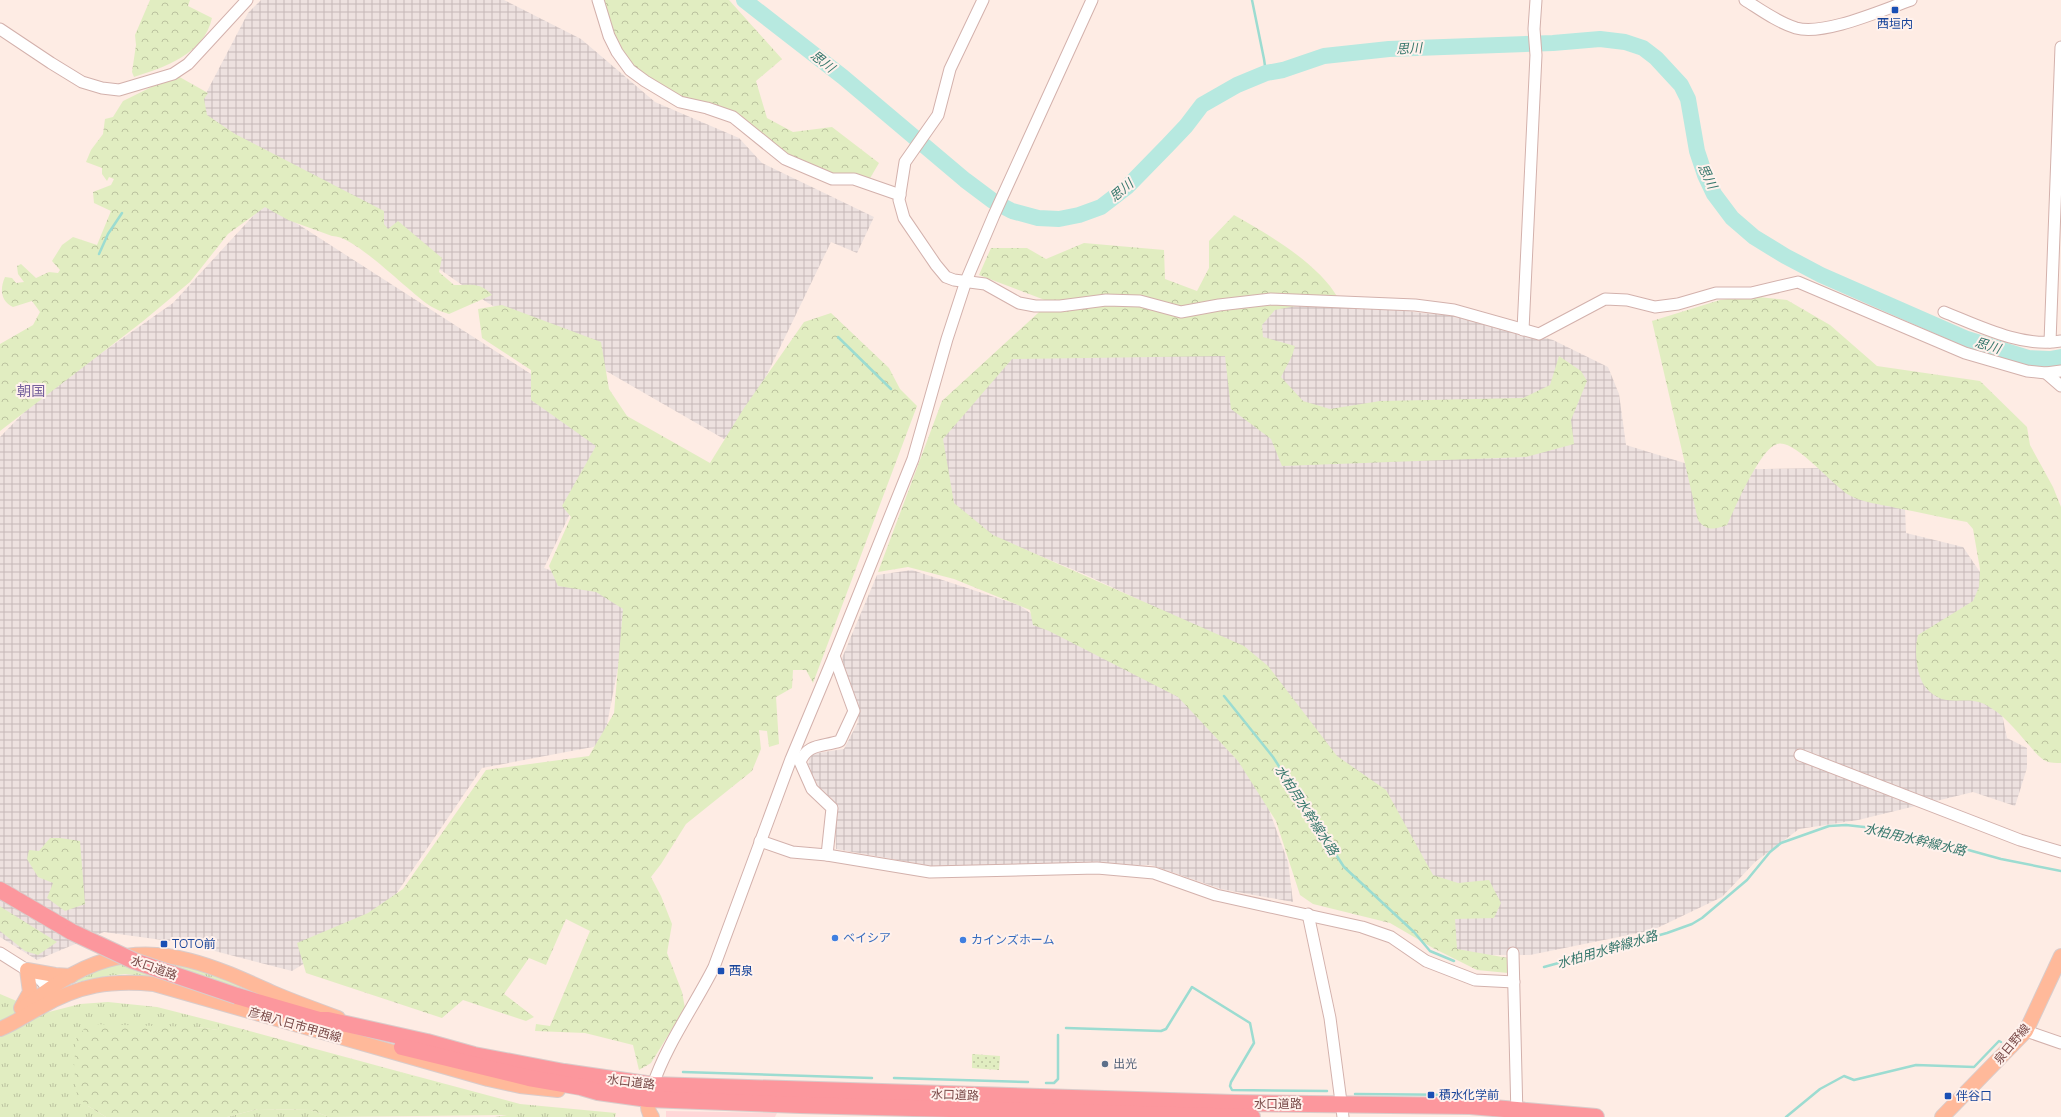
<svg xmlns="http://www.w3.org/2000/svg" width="2061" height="1117" viewBox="0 0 2061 1117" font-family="Manrope,'Noto Sans JP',sans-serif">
  <defs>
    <pattern id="industrial-grid" width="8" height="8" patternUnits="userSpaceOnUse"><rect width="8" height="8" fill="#ede1df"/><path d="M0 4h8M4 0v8" fill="none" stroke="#c5b8b7"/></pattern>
    <pattern id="grass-tufts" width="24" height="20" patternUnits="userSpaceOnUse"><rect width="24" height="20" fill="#e1edc1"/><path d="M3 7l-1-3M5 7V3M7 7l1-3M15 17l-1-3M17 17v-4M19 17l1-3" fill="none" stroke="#bbc29f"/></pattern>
    <pattern id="forest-crowns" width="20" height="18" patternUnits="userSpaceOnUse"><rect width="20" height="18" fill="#e1edc1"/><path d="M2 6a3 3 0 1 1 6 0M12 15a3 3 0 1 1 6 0" fill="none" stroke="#bbc29f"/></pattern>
    <pattern id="park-dots" width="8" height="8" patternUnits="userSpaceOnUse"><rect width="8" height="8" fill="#e1edc1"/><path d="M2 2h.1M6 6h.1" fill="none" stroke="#bbc29f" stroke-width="1.8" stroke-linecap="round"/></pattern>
  </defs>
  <rect width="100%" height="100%" fill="#feece4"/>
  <path fill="#ffd7d8" d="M666,1111L777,1113L775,1117H666Z"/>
  <g fill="url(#industrial-grid)">
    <path d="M261,0H504L581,39L655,102L739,138L762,163L874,217L857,253L831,242L744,422L724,439L488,303L399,241L206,119L203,99L248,13Z"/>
    <path d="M265,203L612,426L544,568L631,600L603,745L482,768L381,916L292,971L184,943L104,932L37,960L0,937V437L40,396L173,303Z"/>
    <path d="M1281,304L1388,308L1422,313L1463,316L1553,340L1608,367L1619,394L1626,445L1707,470L1827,468L1902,434L1906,533L1963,547L1984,578L1991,662L2007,738L2027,748V768L2015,806L1973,792L1858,820L1799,829L1755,862L1722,897L1653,930L1530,955H1457L1337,760L1240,647L1084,574L989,535L951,504L941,439L1011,357Z"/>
    <path d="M912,570L1019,605L1063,637L1178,695L1260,785L1288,862L1293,902L1221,889L1151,865L931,866L836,849L835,804L816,787L807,772L810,754L844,749L858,722L842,658L877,575Z"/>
  </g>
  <g fill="url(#grass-tufts)">
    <path d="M180,959L313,1011L232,1002L151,977L125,974L107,976L73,983L70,978L111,961Z"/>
    <path d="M0,994L45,1013L80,1004L108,1002L157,1007L220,1023L218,1030L197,1027L88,1106L106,1117H0Z"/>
    <path d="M397,1071L520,1104L616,1113L615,1117H495L507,1115Z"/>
    <path d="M258,1109L311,1110L329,1117H227Z"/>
  </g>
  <g fill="url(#forest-crowns)">
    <path d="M150,0H190L188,6L212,18C204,54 165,67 134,77L132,72L136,45L135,35Z"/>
    <path d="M603,0H729L782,59L756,81L767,118L793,132L832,127L879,163L869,180L832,173L784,154L750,125L679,97L636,71L617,44Z"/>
    <path d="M176,75L208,93L204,99L207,115L235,134L384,211V224L388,229L398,221L442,258L439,272L454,285C470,285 481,282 492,295L449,314C443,312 437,310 432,307C409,293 355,235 332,236L288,220L265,207L228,234L190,282L142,322L0,431V344L33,325L40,312L32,301L13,307C0,301 0,288 5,277L12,278L16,283L24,282L18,274L17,266L21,264L36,278L49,272L58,273L60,270L52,261L62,245L73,237L97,245L111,211L94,203L93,192L111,185L114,179L109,177L107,181L102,174V168L86,162L91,150L103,134L105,119L113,117L123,101Z"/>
    <path d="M1234,215C1268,234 1319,264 1338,298L1275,310L1262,325L1263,337L1295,346L1292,356L1281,377L1303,401L1330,409L1380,401L1523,398L1550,385L1559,356L1581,371L1587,381L1571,420L1574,444L1526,457L1282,466L1271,439L1231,409L1225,356L1012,359L943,439L954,503L993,535L1244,646L1268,666L1337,756L1386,790L1433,875L1458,883L1489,880L1501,903L1494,918L1455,919L1457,949L1508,958L1519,964L1518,974L1477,970L1433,948L1390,923L1313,904L1300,895L1276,821L1238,761L1178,697L1049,631L1033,625L1030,610L954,579L908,567L878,572L942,401L1050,302L979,275L991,248H1027L1046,259L1084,243L1164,250L1165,279L1197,291L1209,268V241Z"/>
    <path d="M1749,296L1787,300L1830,325L1877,366L1980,381L2027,427L2030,445L2053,487L2061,507V763C2056,763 2050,763 2046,761C2039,758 2033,749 2028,744C2015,729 2003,714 1986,705C1965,694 1945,710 1926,688C1916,676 1914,649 1918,635L1973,601L1979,587L1980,569L1973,529L1967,522C1943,518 1919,512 1896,508C1881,504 1862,503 1849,495C1832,485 1794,438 1777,444C1760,449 1735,508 1727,525C1714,530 1706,531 1698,520L1652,321L1720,300Z"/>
    <path d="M502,305L601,342L609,389L627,416L710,463L744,408L804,322L831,313L889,368L900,389L917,406L813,683L806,670H793L792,688L776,697L779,744L769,747L767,731L759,730L761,749L752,771L686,824L661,864L651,877L661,896L672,924L667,953L682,992L685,1008L651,1063L639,1070L633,1045L585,1033L535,1031L536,1024L550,1026L590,931L566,919L546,965L529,958L504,994L534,1017L526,1021L463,1000L442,1018L306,973L297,943L368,913L403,889L486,770L589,756L614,713L623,609L596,592L558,586L549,566L571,517L562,506L596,446L531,400V370L482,338L478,309Z"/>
    <path d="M50,838H60L80,841L85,904L65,911L47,898L53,883L38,877L27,859L29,850L39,851Z"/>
    <path d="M0,906L1,907L57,942L38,955L25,951L0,931Z"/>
    <path d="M220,1023L397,1071L506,1108L507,1115L329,1117L311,1110L258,1109L227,1117H106L88,1106L77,1096L74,1067L76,1039L88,1024L197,1027L218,1030Z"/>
  </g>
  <path fill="url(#park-dots)" d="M972,1054L1000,1056L999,1070L972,1068Z"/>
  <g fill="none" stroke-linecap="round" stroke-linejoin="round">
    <g stroke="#9cdcd1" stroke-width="2.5">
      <path d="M1252,0L1264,59L1266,73"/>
      <path d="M99,254L108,234L122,213"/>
      <path d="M838,337L891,389"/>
      <path d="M1224,696L1273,757L1344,867L1414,932L1430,951L1454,961"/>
      <path d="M1544,967L1667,933L1692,924L1702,918L1747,880L1770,852L1781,843L1829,826L1846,825L1882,829L1936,841L2001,859L2061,871"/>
      <path d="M1066,1028L1161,1031L1166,1029L1192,987L1250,1023L1254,1043L1231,1082L1230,1086L1232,1090L1327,1091"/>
      <path d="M683,1072L872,1078"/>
      <path d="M894,1078L1028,1082"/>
      <path d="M1046,1083H1054L1058,1079V1035"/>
      <path d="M1355,1094L1470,1095"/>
      <path d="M1786,1117L1820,1089L1844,1076L1854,1080L1916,1065L1974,1067L1999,1041L2001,1042"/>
    </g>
    <path stroke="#b7e9e0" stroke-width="16" d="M744,0L843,77L965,180L993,201L1012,211L1038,218L1059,219L1079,215L1101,207L1127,187L1168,145L1186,126L1202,105L1237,85L1266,73L1283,70L1324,56L1389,49L1553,43L1600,39L1625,42L1643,48L1656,58L1681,85L1688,99L1697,151L1705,175L1714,194L1732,218L1754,237L1785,256L1821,275L1967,339L2028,358L2050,359L2061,357"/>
    <defs>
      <g id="minor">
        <path d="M598,0L609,36L617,52L630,70L645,81L680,102L707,108L733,117L785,159L832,179H854L900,195"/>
        <path d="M983,0L950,69L938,115L905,162L899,200L904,218L936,265L946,277L954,280L985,284L1019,303L1035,306H1060L1106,300L1140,301L1181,312L1219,305L1271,299L1415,305L1454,310L1539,334L1605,299L1627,300L1655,307L1678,304L1716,293H1751L1798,282L1965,353L2027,371L2046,373L2061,371"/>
        <path d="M1745,0C1761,10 1777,22 1796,28C1824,36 1882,10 1911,0"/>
        <path d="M0,29L51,63L82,82L102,88L119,90L173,74L188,64L247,0"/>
        <path d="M1944,312C1979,326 2022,348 2061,341"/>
        <path d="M1523,330L1536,55L1534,29L1536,0"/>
        <path d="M2050,342L2061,47"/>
        <path d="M2046,373L2061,386"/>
        <path d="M1800,755L2020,840L2061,852"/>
        <path d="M760,841L792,852L827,855L930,872L1097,868L1154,873L1216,895L1362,927L1391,937L1426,961L1475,980L1514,982"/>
        <path d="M827,855L832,808L812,789L800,762C808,743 822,747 840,741L854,711L834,656"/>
        <path d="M1308,914L1330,1018L1343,1117"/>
        <path d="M0,953L38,977L49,989"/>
        <path d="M1513,953L1517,1116"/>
        <path d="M2026,1031L2061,1043"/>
        <path d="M653,1085C666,1045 695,1005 714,967L791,759L834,656L913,459L947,339L966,281L994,215L1092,0"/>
      </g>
      <g id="major">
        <path d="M21,1008L30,992L27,970L55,975L71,976"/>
        <path d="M23,1009C48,989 75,969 107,960C166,943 220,969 273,993C294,1002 316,1010 338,1018"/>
        <path d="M0,1029C15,1023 27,1014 41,1007C79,985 110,980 154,984L488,1079L520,1086L558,1090"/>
        <path d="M652,1089C648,1099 645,1108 652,1117"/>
        <path d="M1942,1117L2026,1031L2061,956"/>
      </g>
      <g id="highway">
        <path d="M0,890L72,932"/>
        <path d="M237,996L319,1020H328L427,1042L474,1055L564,1072L653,1085L1234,1103L1470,1106L1596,1117"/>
        <path d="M402,1047L529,1078L581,1087L598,1092L648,1099L800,1105L1252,1117"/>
      </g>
    </defs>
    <use href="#minor" stroke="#d3b1ac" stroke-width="13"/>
    <use href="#major" stroke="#d9cccb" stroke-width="16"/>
    <use href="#highway" stroke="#d9cccb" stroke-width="18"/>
    <use href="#minor" stroke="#fff" stroke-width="11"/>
    <use href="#major" stroke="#ffb99a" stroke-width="14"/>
    <use href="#highway" stroke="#fc979d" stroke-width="16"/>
    <defs>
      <path id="highway-bridge" d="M72,932L134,961L237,996"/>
    </defs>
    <use href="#highway-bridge" stroke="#d9cccb" stroke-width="18" stroke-linecap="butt"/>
    <use href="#highway-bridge" stroke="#fc979d" stroke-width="16"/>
  </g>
  <g fill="#1a4fb4" stroke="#fff1ec" stroke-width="1.5">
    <rect x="1891" y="6" width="8" height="8" rx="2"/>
    <rect x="160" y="940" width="8" height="8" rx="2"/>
    <rect x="717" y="967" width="8" height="8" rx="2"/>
    <rect x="1427" y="1091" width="8" height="8" rx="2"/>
    <rect x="1944" y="1092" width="8" height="8" rx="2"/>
  </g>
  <g fill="#3f7fe0" stroke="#fff1ec" stroke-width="1.5">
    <circle cx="835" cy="938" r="4"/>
    <circle cx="963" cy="940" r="4"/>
  </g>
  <circle fill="#5c6f8a" stroke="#fff1ec" stroke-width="1.5" cx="1105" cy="1064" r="4"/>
  <g text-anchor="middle" stroke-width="4" stroke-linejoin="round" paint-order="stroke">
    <g font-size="12" fill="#164399" stroke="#fff1ec" text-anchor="start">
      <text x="1895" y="28" text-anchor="middle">西垣内</text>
      <text x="172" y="948">TOTO前</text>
      <text x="729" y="975">西泉</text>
      <text x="1439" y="1099">積水化学前</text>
      <text x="1956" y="1100">伴谷口</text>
    </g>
    <g font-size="12" fill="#366cbe" stroke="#fff1ec" text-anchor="start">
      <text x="843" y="942">ベイシア</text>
      <text x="971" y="944">カインズホーム</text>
    </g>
    <g font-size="12" fill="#794947" stroke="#fff1ec">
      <text transform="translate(154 968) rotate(20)" y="4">水口道路</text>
      <text transform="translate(295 1025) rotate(16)" y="4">彦根八日市甲西線</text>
      <text transform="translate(2012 1044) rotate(-50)" y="4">泉日野線</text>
      <text transform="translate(631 1082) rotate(7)" y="4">水口道路</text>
      <text transform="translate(955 1095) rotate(2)" y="4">水口道路</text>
      <text x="1278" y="1108">水口道路</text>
    </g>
    <g font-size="12" fill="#4e5e75" stroke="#fff1ec" text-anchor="start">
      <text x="1113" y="1068">出光</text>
    </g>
    <g font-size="13" font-style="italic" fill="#37786d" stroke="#fff1ec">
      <text transform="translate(1409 48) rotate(-3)" y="5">思川</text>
      <text transform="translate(823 61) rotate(38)" y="5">思川</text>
      <text transform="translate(1708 176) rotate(64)" y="5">思川</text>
      <text transform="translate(1121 190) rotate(-40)" y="5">思川</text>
      <text transform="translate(1988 345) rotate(17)" y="5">思川</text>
      <text transform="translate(1307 810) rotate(57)" y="5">水柏用水幹線水路</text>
      <text transform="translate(1915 839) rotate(13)" y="5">水柏用水幹線水路</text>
      <text transform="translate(1607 949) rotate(-16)" y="5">水柏用水幹線水路</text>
    </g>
    <g font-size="14" fill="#76629d" stroke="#fff1ec">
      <text x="31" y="396">朝国</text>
    </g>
  </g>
</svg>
